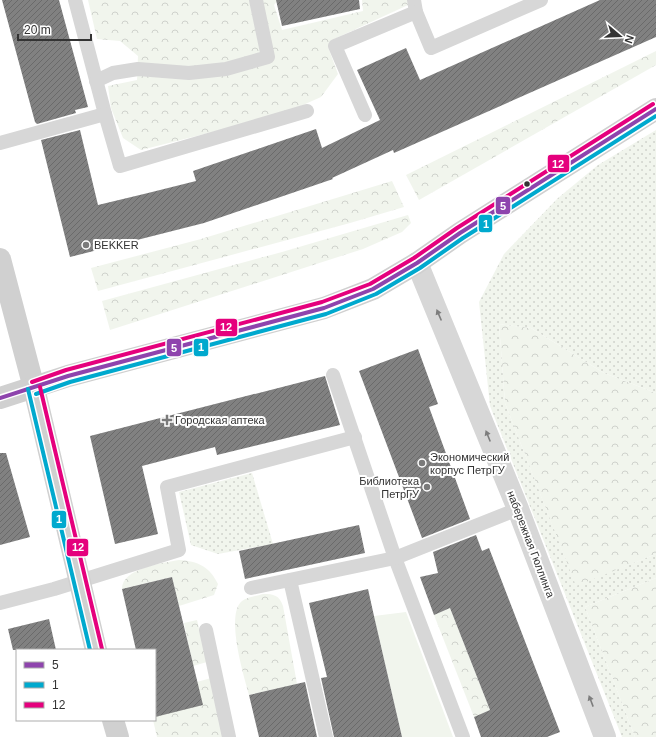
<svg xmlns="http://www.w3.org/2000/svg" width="656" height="737" viewBox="0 0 656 737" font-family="Arial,sans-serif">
  <defs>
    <pattern id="forest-crowns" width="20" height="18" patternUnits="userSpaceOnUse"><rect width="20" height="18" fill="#f1f5ed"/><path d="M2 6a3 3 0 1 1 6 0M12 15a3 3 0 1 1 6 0" fill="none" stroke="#cfd2cc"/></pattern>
    <pattern id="park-dots" width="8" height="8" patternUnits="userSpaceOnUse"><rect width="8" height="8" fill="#f1f5ed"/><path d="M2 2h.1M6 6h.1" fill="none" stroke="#cfd2cc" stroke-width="1.8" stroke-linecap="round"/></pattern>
    <pattern id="building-hatch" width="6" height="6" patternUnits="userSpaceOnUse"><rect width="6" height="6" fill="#818181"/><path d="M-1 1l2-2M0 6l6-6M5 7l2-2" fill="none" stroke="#6a6a6a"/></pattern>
  </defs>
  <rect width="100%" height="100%" fill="#fff"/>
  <path fill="#f1f5ed" d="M406,612L453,737H402L374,616Z"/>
  <g fill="url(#forest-crowns)">
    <path d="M88,0H278L274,5L282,30L363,11L362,0H407L408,5L332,40L328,47L338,74L321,97L294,109L260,120L141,150L123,138L111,108L108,86L137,80L138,56L120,41L97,39Z"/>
    <path d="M656,51V65L419,200L406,175Z"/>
    <path d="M392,181L404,207L350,223L98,291L91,268L201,239Z"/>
    <path d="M408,215L411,223L402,232L363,249L110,330L102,301L282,252Z"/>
    <path d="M499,324L531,328L604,373L656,393V554L576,587L505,403Z"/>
    <path d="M179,560C198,561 210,567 218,584L214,595L179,606L172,577L122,589C122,568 163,563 179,560Z"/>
    <path d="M656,578V737H635L585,607Z"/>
    <path d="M263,594C274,594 279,595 283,606L297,684L249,695C244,676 225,615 242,601C247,597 257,596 263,594Z"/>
    <path d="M450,608L490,710L474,717L434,615Z"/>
    <path d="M197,620L207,662L193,666L184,623Z"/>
    <path d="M211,678L225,737H157L153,720H155V717L197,682Z"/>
  </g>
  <g fill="url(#park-dots)">
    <path d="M656,130V393L604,373L531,328L499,324L505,403L576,586L656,554V578L585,607L635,737H622L490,406L479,302L504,254L558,198L598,165Z"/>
    <path d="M252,473L273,544L218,554L191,545L179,492Z"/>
  </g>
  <g fill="url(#building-hatch)">
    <path d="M2,0H59L88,107L75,110L76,113L37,124L35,122Z"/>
    <path d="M276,0H359L360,9L282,26Z"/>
    <path d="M600,0H656V37L394,153L393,150L332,178L333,179L204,223L70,257L41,140L80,130L98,205L148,193L196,181L193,171L316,129L322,148L380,120L357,70L406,48L420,80Z"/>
    <path d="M418,349L438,404L429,407L470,519L422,538L359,371Z"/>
    <path d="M325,376L340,425L217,455L215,447L142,466L158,534L115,544L90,436Z"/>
    <path d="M0,453H6L30,537L0,545Z"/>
    <path d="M359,525L365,553L245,579L239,551Z"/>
    <path d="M476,535L482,551L489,548L560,732L547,737H481L474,717L490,710L450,608L434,615L420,577L438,573L433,552Z"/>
    <path d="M172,577L203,705L155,717V650H136L122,589Z"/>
    <path d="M368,589L374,616L402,737H334L321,678L327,677L309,603Z"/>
    <path d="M49,619L56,650H13L8,629Z"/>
    <path d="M305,682L317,737H259L249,695Z"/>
  </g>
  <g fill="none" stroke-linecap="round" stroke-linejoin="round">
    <g stroke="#d7d7d7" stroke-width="14">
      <path d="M75,0L105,114"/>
      <path d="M414,0L416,12"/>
      <path d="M96,81L113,73L138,69L189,73L226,69L268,57L256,0"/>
      <path d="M365,115L335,46L416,12L431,48L541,0"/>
      <path d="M0,143L105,114L120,166L307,111"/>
      <path d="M333,375L395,558L463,737"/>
      <path d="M290,580L326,737"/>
      <path d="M251,588L395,558L518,509"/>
      <path d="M0,603L54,589L179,550L167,487L355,437"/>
      <path d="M206,630L229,737"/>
    </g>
    <path stroke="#d7d7d7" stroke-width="22" d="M417,263L518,509L605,737"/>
    <g stroke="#d0d0d0" stroke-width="22">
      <path d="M0,259L34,388L96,650"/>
      <path d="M0,398L68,376L324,308L373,289L417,263L460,233L656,109"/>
      <path d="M113,720L118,737"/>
    </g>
    <defs>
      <path id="bus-1" d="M0,398L68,376L324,308L373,289L417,263L460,233L656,109"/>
      <g id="bus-2">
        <path d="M28,389L90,650"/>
        <path d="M36,394L70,382L326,314L376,294L420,268L463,238L656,116"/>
      </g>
      <g id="bus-3">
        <path d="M32,382L66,370L322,302L370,284L414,258L457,228L653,104"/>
        <path d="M40,387L102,649"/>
      </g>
    </defs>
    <use href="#bus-1" stroke="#fff" stroke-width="7"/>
    <use href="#bus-2" stroke="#fff" stroke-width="7"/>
    <use href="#bus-3" stroke="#fff" stroke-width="7"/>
    <use href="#bus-1" stroke="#8e44ad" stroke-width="4"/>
    <use href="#bus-2" stroke="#00a9ce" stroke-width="4"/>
    <use href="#bus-3" stroke="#e5007d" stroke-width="4"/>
  </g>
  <defs><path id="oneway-solid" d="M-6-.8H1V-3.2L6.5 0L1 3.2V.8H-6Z"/></defs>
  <g fill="#7d7d7d">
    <use href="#oneway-solid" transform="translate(439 315) rotate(-113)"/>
    <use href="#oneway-solid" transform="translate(488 436) rotate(-112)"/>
    <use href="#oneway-solid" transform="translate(591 701) rotate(-111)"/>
  </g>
  <circle fill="#333" stroke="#fff" stroke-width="1.5" cx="527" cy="184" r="3.5"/>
  <g fill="#7a7a7a" stroke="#fff" stroke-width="1.5">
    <circle cx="86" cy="245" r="4"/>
    <path d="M165 414h4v4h4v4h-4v4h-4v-4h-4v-4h4z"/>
    <circle cx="422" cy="463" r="4"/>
    <circle cx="427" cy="487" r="4"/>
  </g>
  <g text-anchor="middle" stroke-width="4" stroke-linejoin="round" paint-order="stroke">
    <g font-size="11" fill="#333" stroke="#fff" text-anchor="start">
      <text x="94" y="249">BEKKER</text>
      <text x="175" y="424">Городская аптека</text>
      <text x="430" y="461">Экономический<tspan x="430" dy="13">корпус ПетрГУ</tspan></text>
      <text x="419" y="485" text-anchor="end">Библиотека<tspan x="419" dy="13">ПетрГУ</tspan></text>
    </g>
    <g font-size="11" fill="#333" stroke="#fff">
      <text transform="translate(531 544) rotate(69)" y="4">набережная Гюллинга</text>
    </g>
  </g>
  <g stroke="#fff" stroke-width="1.5">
    <rect x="547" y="154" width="23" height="19" rx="4" fill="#e5007d"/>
    <rect x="495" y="196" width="16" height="19" rx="4" fill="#8e44ad"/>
    <rect x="478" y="214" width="15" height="19" rx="4" fill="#00a9ce"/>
    <rect x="215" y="318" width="23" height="19" rx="4" fill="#e5007d"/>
    <rect x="193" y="338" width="16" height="19" rx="4" fill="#00a9ce"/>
    <rect x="166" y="338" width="16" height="19" rx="4" fill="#8e44ad"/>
    <rect x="51" y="510" width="16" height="19" rx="4" fill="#00a9ce"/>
    <rect x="66" y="538" width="23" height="19" rx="4" fill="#e5007d"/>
  </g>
  <g font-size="11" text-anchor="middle" font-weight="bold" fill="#fff">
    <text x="558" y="168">12</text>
    <text x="503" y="210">5</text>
    <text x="486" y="228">1</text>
    <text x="226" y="331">12</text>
    <text x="201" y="351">1</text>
    <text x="174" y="352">5</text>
    <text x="59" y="523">1</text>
    <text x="78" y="551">12</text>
  </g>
  <rect x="16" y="649" width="140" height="72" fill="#ffffff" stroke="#adadad"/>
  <rect x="24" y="662" width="20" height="6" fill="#8e44ad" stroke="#adadad"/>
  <text x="52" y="669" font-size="12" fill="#333333">5</text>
  <rect x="24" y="682" width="20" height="6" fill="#00a9ce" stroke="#adadad"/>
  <text x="52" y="689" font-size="12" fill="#333333">1</text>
  <rect x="24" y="702" width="20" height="6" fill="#e5007d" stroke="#adadad"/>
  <text x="52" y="709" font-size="12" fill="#333333">12</text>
  <g transform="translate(620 36) rotate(109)" stroke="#ffffff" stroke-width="3" paint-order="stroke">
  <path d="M0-3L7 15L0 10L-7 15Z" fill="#333333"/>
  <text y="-6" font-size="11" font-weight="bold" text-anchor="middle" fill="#333333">N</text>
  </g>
  <path d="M18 34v6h73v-6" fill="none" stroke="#333333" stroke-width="2"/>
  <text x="24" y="34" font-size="12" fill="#333333" stroke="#ffffff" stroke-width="3" paint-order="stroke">20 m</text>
</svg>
